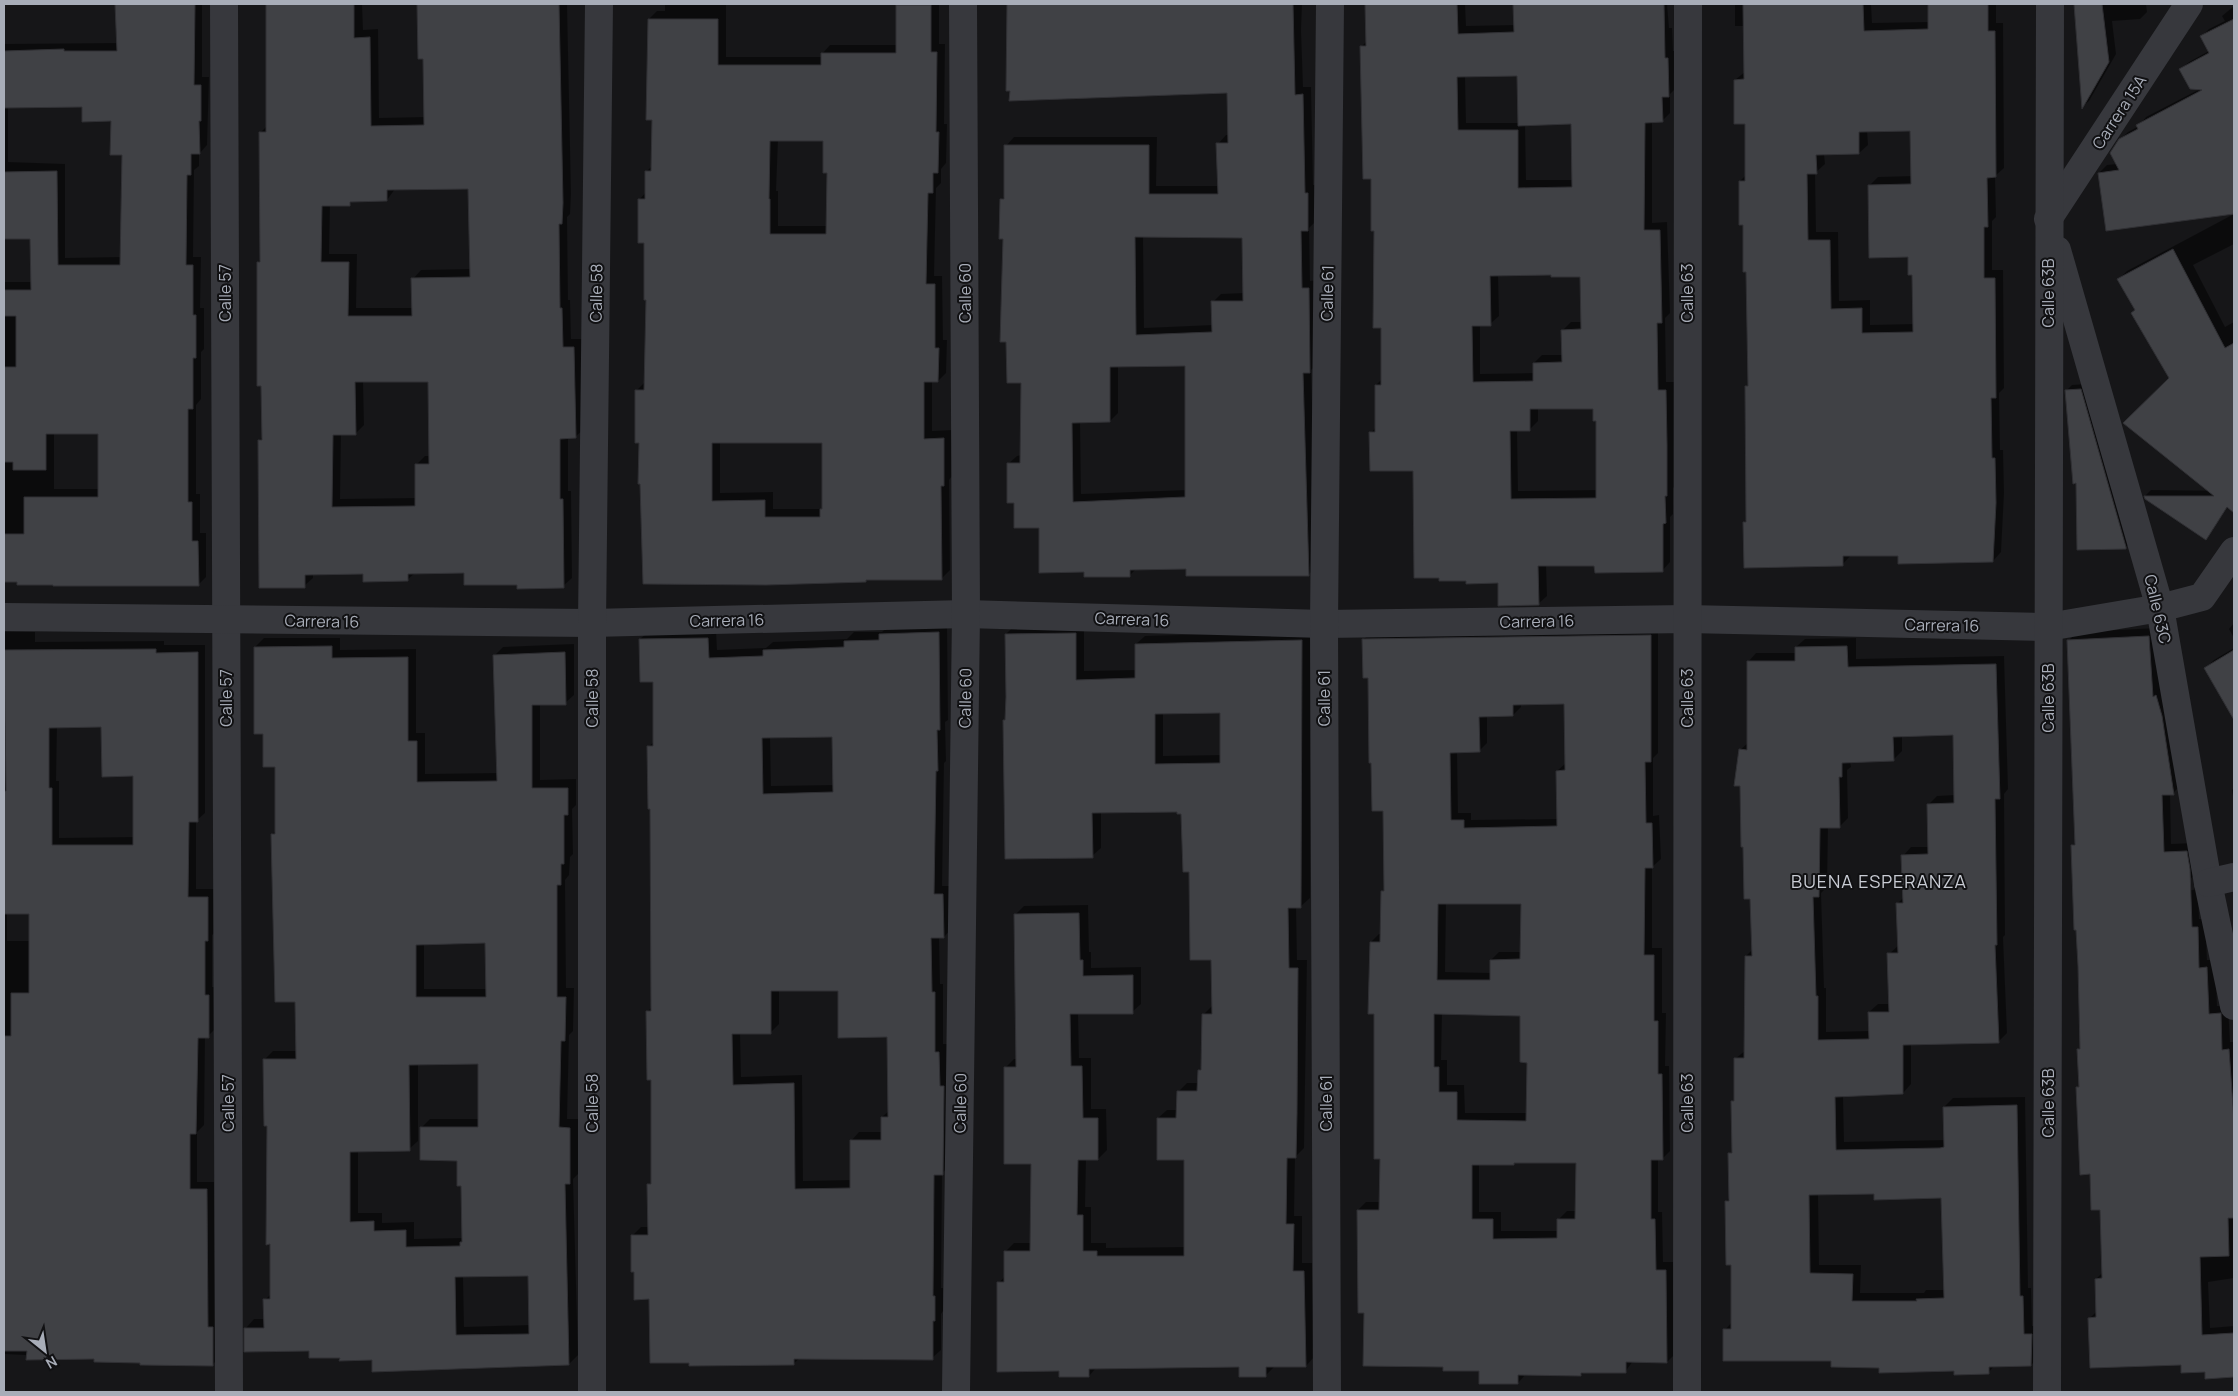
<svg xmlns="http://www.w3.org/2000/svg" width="2238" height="1396" viewBox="0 0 2238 1396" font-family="Manrope,sans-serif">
  <rect width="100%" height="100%" fill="#161618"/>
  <g fill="#0007" fill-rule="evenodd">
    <path d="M116,4H202V77H209L207,145L199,154V166L194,170L193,257H201L200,308H204V349L201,352V399L196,405V494H200V533H206V577L198,585L4,581V282H32V238H4V44L118,43ZM8,106H83L112,120L123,153L121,257L65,258V164L8,162ZM99,432V489H54V433Z"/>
    <path d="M266,4H362L363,30L378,29L379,118L425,117L424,57H420L418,4H567L571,194L570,214L567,217L568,300H570L571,339H582L584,429L575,437H568V491H571L572,578L563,586L518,584L465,572L415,573L407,580L364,573H313V578L304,586L259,440L263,437L258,262L261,259L260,133L267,126ZM470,187L471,269L421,270L413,279V308H356L357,254H329L330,204H349L353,201L387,200L395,189ZM363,381H430V456H425L416,465V498L340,499L341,434H355L364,425Z"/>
    <path d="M665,4H726V57H822V54L830,45H897L898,4H939V44H945L944,124H947L946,163L941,169V183L936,188L934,276H942L943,340H947L946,373L938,381H932V431L952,430V476L949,480L950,570L941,579H867L865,581L766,584L641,442L636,391L645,382L647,298L645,242L640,199L646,192V172L652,166L653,119L649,19L657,11H665ZM778,140H824L828,171L827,226H778V191H776ZM720,442H824L822,509H773V492L720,493Z"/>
    <path d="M1009,4H1302L1301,30L1303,87H1311L1313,185H1315L1316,221L1309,228L1310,281L1317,280L1318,363L1311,370L1317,567L1308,575L1187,568L1136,569L1129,576L1085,571L1015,501L1008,464L1017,456L1022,455V382L1001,200L1005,196L1006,146L1014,137H1157L1156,186H1219L1218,144L1226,135H1229L1228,91L1007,89ZM1143,236L1243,237L1244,293L1221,294L1213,302V325L1144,328ZM1187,365V490L1081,494L1080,421H1110L1118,413V366Z"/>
    <path d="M1366,4H1465L1466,26L1515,25L1514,4H1667L1669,28H1672L1673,51H1676V88L1670,94V113L1662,121H1652V223L1667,222L1670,313L1665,318L1666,382H1674L1675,486L1673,488V514L1670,517V562L1662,571L1596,564L1546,565L1547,596L1538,604L1499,582L1414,470L1371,433L1376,427V385L1382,379V326L1361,47L1367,41ZM1518,75L1519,123H1466L1465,76ZM1572,123L1573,180H1526L1525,124ZM1498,274L1582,275V322H1571L1563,330V355H1542L1534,363V373L1480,374V325L1490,324L1499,316ZM1594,407L1597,420L1598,490L1518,491L1517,430L1530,429L1538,421V408Z"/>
    <path d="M1735,4H1871L1872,23L1929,22V4H1996V23H2003L2004,168L1995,176L1996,217L1992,221V270H2003L2004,388L1999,393L2000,450H2003L2004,493L2001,552L1993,561L1899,554L1851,555L1842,565L1744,522L1747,519L1746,387L1749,384L1748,271L1740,181L1746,175V122L1735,80L1746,71L1745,26H1735ZM1867,130H1912L1913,176L1878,177L1870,185L1909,256L1913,274L1914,324L1870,325V300L1839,301L1838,232H1816L1815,173L1825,164L1824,154L1859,153L1868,145Z"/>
    <path d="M2075,4H2146L2147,12L2140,19L2112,21L2116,54L2089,101L2083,106Z"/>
    <path d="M2234,6V212L2107,230L2099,173L2107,165L2117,164L2120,140L2128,132L2139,126L2146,117L2200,89L2181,69L2189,62L2209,51L2202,36L2209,29L2225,21L2222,16Z"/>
    <path d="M2234,214V244L2193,265L2225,327L2234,322V459L2197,481L2170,378L2132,313L2136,309L2119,279L2127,271Z"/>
    <path d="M2086,384L2131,542L2126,547L2077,482L2066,391L2072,385Z"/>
    <path d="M2151,490L2234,491V497L2206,538L2145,496Z"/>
    <path d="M2234,623V638L2229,629Z"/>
    <path d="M947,624L948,720L945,722L946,761L944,763L942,886H951L952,928L944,937H939L940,984H943V1044H947L951,1165L942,1173L941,1288H943V1311L941,1314V1350L932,1358H800L793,1364L651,1298L635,1271L632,1236L641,1227H649V1185L653,1181L652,1079L647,1012L653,1006L652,807L648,747L655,741L654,681L640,639L649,631L716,630L717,650L766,648L773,642L847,639L854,632H882L889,626ZM834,736V785L771,786L770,737ZM779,990H839L888,1035L890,1110L882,1117V1132H859L851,1141V1180L803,1181L802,1075L741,1077L740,1033L771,1032L779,1024Z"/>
    <path d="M1084,624V671L1136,670V644L1145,636L1310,631V898L1301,906H1296L1297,960H1307L1304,1148L1295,1157L1294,1216H1302V1263H1312L1314,1357L1306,1366L1274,1367L1265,1376L1241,1366L1096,1368L1089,1376L1061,1370L999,1283L1005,1276V1252L1014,1243H1031L1033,1163L1005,1068L1014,1059H1017L1015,915L1024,906L1088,905L1089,952H1091V968L1141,967V1004L1132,1012L1078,1013L1079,1058H1091V1109H1106L1107,1150L1098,1159H1086L1085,1207H1091V1243H1106V1248L1185,1247L1186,1159L1158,1118L1167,1110H1177L1178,1092L1187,1083H1199V1071L1202,1067L1203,1015L1212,1006L1213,959L1190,871L1182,812L1178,810L1101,812V848L1092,856L1004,720L1006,718V634L1015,625ZM1221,711L1222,755L1163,756V712Z"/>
    <path d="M1658,628V753L1653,758V816L1659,815L1661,859L1652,867V948H1662V1013H1666L1665,1066H1669L1670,1151L1662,1159H1658V1212H1662L1663,1262H1673L1675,1354L1667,1362L1633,1361L1625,1372H1584L1581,1375L1526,1374L1518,1383L1481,1370L1444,1365L1365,1312L1358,1210L1366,1202H1380L1381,1158L1371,942L1379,934H1382V892L1385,889L1384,810L1363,640L1371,632ZM1565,703L1566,763L1557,771L1558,819L1471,820V813H1458L1457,751H1479L1487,743V715H1513L1521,707V704ZM1522,902L1521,952H1499L1491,960V973L1445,972L1446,903ZM1442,1013L1522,1014L1528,1061L1527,1113H1465L1464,1085H1447V1060H1441ZM1577,1162L1576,1211H1567L1559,1219V1231H1501V1212H1479V1163Z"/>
    <path d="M2157,628L2181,785L2173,793L2170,794L2171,844L2194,843L2198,872L2189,880L2160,896L2198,889L2199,919H2205L2207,960H2215L2217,1006H2228L2230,1042H2234V1278L2208,1282L2210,1328L2234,1326V1376L2206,1378V1371L2182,1364L2090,1318L2097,1311L2096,1279L2103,1272L2101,1209L2092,1173L2078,1088L2080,1085L2079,1049L2081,1046L2073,845L2076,842L2069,640L2077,632Z"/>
    <path d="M4,632H35V642L164,641V645H205V813L196,821V889H215L216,932L212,935V987H216V1028L208,1036L205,1037L204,1125L197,1132V1182H214L215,1320L221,1356L213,1364L4,1354V887H7V941H55L16,828L4,829ZM57,726H103L134,775V837L59,838V781H56Z"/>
    <path d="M264,638H340V650L416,649V733H425V774L498,773L494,656L503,647L574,644V695L565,703L540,704V780L576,779V805L572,809L573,854L570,857L569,875L565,880L566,988H574L573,1031L569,1035L567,1119H578V1174L573,1179L578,1355L569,1364L341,1357L310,1350L246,1328L254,1319H265V1300L272,1293L269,1125L264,1060L273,1051H297V1000L272,834L276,831V766L265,733L255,647ZM486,942L487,989H424V943ZM479,1063V1119H430L421,1128L458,1159L462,1185L463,1238L414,1239V1222L382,1223V1213H358V1150L409,1149L418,1141V1064ZM530,1275V1325L464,1327L463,1276Z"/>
    <path d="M1856,638V659L2004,656L2008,789L2004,794L2005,935L2003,937L2007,1033L1998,1042L1911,1043V1084L1903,1093L1843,1096L1844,1142L1945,1140L1944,1107L1953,1098L2025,1097L2028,1288H2031L2032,1326H2040V1356L2031,1365H1995L1988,1373L1880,1366L1832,1360L1725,1330L1732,1322V1264L1726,1202L1730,1197V1154L1733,1150L1732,1102L1735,1099V1059L1746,1050V956L1753,949L1740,750L1749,742L1748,662L1756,653H1796V647L1805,639ZM1954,733L1955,795L1937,796L1928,805L1929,847H1911L1903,856L1904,897L1897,904L1899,945L1889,954L1890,1004H1878L1869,1012L1870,1031L1826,1032V988H1824L1821,893L1827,887L1828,827H1839L1848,818L1847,770L1851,767L1850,761L1894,759L1902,751V736ZM1875,1192L1942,1197L1945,1290H1926L1924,1293H1860L1861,1265H1819L1818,1194Z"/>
    <path d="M2234,648V713L2232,715L2206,668L2214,660Z"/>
    <path d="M2234,788V802L2232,790Z"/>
  </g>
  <g fill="#404145" stroke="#303034" fill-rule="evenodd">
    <path d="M115,4H195L194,85H201V121H199L200,154H191V175H187L186,265H193V315H196V358H193V409H188V502H192V541H198L199,586H53V585H17V582H4V534H24V497H98V434H46V470H13V462H4V367H16V316H4V290H31L30,239H4V172L57,171L58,265H120L122,155H110L111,121L82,122V107L4,108V51L64,49V51H117Z"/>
    <path d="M266,4H354V38L370,37L371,126L424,125L423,59H418L417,4H559L563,203L562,224H559L560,308H562L563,347H574L576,438L560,439V499H563L564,588L517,589V585H464V573L408,574V581L363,582V574L305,575V588H259L258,440H262L261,386H257V262H260L259,132H266ZM468,189L470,277L411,278L412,316H348L349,262H321L322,206H350V202L387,201V190ZM355,382H428L429,464H415V506L332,507L333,435H356Z"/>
    <path d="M1007,4H1293L1295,95L1303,94L1305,193H1308V231H1301L1302,288H1309L1310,373H1303L1309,576H1186V569L1130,570V577H1084V572L1039,573V528H1014V503H1007V463H1020L1021,383H1007L1006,342H1000L1003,239H999L1000,199H1004V145H1149V194H1218L1216,143H1228L1227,93L1009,101L1010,91H1006ZM1135,237L1242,238L1243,301H1211L1212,332L1136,335ZM1185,366V497L1073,502L1072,423L1110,422V367Z"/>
    <path d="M1365,4H1457L1458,34L1514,32L1513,4H1664L1665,58H1668L1669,97H1662L1663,122L1645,123L1644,230H1660L1662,323H1657L1658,390H1666L1667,445V496H1665L1666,523L1663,524V572L1595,573L1594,566H1538L1539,605L1498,606V583L1466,584V581H1439V578H1414L1413,471H1370L1369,432H1375V385H1381V328H1373L1374,231H1371V179H1363L1360,46H1366ZM1517,76L1518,126L1571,124L1572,187L1518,188V130H1458L1457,77ZM1551,275V277H1580L1581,329L1561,330L1562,362L1533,363V381L1473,382L1472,326H1491L1490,276ZM1530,409H1593V421H1596V498L1511,499L1510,431H1530Z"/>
    <path d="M1743,4H1863L1864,31L1928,29V4H1988V31H1995L1996,177L1987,178L1988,227H1984V278H1995L1996,398H1991L1992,458H1995L1996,503L1993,562L1898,564V556H1843V566L1744,568L1743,522H1746L1745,386H1748L1746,272H1743V225H1739V181H1745V124H1734V80L1744,79ZM1910,131L1911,184L1868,185L1869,258L1908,257V275H1912L1913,332L1862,333V308L1831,309L1830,240H1808L1807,174H1817L1816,155L1859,154V132Z"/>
    <path d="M2074,4H2102L2109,62L2082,109Z"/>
    <path d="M896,5H931V52H937L936,132H939L938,173H933V193H928L926,284H935V348H939L938,382H924V439L944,438V486H941L942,580H866V582L766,585L643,584L640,484H638L639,443H635V390H644L646,300H644V243H638V199H645V171H651L652,120H646L648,19H718V65H821V53H896ZM770,141H823V173H827L826,234H770V199H769ZM712,443H822V509H820V517H765V500L712,501Z"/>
    <path d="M2234,19V214L2106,231L2098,173L2119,170L2110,153L2119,139L2138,129L2136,125L2202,90L2190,89L2179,69L2209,53L2200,36Z"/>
    <path d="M2173,249L2225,348L2234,343V513L2227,507L2206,540L2145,499L2144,496H2214L2123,423L2169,378L2131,313L2135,310L2117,279Z"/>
    <path d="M2081,389L2126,547V549L2077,550L2076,483L2073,484L2065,390Z"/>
    <path d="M939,632L940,730H937L938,771H936L934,894H943L944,938H931L932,992H935V1052H939L940,1086H944V1088L943,1175H934L933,1296H935V1321H933V1360L794,1359V1365L689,1366V1363H650L649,1299L634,1300V1272H631V1235H648L647,1184H651V1080H647L646,1011H651L650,809H648L647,746H653V682H640L639,639L708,638L709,658L763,656V650L844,647V641L879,640V634ZM832,737L833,792L763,794L762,738ZM771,991H838V1038L887,1037L888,1117H881V1140H850V1188L795,1189L794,1083L733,1085L732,1034H771Z"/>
    <path d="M1076,633V680L1135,678V644L1302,640L1301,908H1288L1289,968H1298L1297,1113L1296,1158H1287L1286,1224H1294L1293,1271H1304L1306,1367H1266V1377H1239V1367L1089,1369V1377H1059V1371L997,1372V1282H1004V1251H1030L1031,1164H1004V1067H1016L1014,914L1079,913L1080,960H1083V976L1133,975V1014H1070L1071,1066H1082L1083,1118H1098V1160H1078L1077,1215H1083V1251H1097V1256H1184V1160H1157V1118H1176L1177,1091H1197L1198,1070H1201L1202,1014H1212L1211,960H1190L1189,872H1183L1181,814H1177V812L1092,813L1093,858L1005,859L1003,720H1005L1006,697L1005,634ZM1220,713V763L1155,764V714Z"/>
    <path d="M1651,635V762H1645L1646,823H1652L1653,868H1645L1644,955H1654V1021H1658V1074H1662L1663,1160H1651V1219H1655L1656,1270H1666L1667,1363L1626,1362V1373H1581V1376L1518,1375V1384H1479V1371H1443V1367L1363,1366L1364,1313H1358L1357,1210H1379L1380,1159H1374V1014H1368L1370,942H1380L1381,891H1384L1383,811H1372L1371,763H1369L1368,678H1363L1362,639ZM1564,704L1565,770L1556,771L1557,826L1464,828V820H1451L1450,753L1480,752L1479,717L1513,716V705ZM1438,904H1521L1520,959L1490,960V980H1437ZM1434,1014L1520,1016V1062L1527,1063L1526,1121L1457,1120V1092H1439V1067H1434ZM1514,1163H1576L1575,1219H1557V1238L1493,1239V1219H1472V1165H1514Z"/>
    <path d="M2149,636L2153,697L2156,695L2162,716L2174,795H2162L2164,852L2187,851L2190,869L2192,927H2198L2199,968L2207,967L2209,1014L2221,1013L2222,1050L2229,1049L2234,1121V1218H2228L2229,1256L2200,1257L2202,1335L2234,1333V1377L2205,1379V1372L2181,1373V1365L2090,1368L2088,1318L2096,1317L2095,1279L2102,1278L2100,1210H2091L2090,1174L2080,1175L2076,1087H2079L2077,1049H2080L2078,966L2076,930H2074L2071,845H2075L2067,640Z"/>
    <path d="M332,646V658L408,657V741H417V782L497,781L493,655L565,652L566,705H532V788H568V815H564V864H561V885H557V997H566L565,1041H561L559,1127L570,1128V1184H565L569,1365L372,1372V1360L339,1361L340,1358H309V1351L244,1352V1328H264L263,1299H270V1244L266,1245L267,1126H264L263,1059H296L295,1002H275L271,834H275V767H263V734H254V647ZM485,943L486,997H416V945ZM478,1064V1127H420V1160L457,1161V1186H461L462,1242H460V1246L406,1247V1230L374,1231V1221L350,1222V1152L410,1151L409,1065ZM528,1276L529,1334L456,1335L455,1277Z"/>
    <path d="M1847,646L1848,667L1996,664L2000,799H1995L1997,945H1995L1999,1043L1903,1045V1094L1835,1097L1836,1150L1940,1148L1944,1147L1943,1107L2017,1105L2020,1296H2023L2024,1334H2032L2031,1366L1989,1367V1374L1954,1375V1371L1879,1373V1368L1831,1367V1361H1723V1329H1731V1265H1726L1725,1201H1729L1728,1153H1732L1731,1101H1734V1058H1744L1745,956H1752L1750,899H1744L1743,847H1741L1740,786H1734L1739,749L1747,750V661H1795V647ZM1953,735L1954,803L1927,804L1928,854L1901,855L1903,903H1896L1898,953H1887L1889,1012H1868L1869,1039L1818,1040V996H1816L1813,897H1819L1820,828H1840L1839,777H1842V763L1894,761L1893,737ZM1874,1194V1200L1941,1198L1944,1298L1916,1299L1917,1301H1852L1853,1274L1810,1273L1809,1195Z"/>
    <path d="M156,649V653L198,652V822H189L188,897H208V941H205V995H209V1038H198L196,1134H190V1189H207L208,1327H213V1366L140,1365V1363L94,1362V1359L26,1360L27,1351H4V1036H11V993H29V914H4V791H6L4,650ZM101,727L102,777L133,776V845H52V788H49V728Z"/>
    <path d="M2234,650V720L2204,668Z"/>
  </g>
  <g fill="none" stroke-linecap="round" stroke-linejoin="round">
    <g stroke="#37383d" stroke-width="28">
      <path d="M224,4L229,1392"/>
      <path d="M2048,219L2189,4"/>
      <path d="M2057,250L2160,608L2208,883L2234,1006"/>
      <path d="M4,617L592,623L966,614L1324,624L1687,619L2048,627L2160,608L2202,597L2234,551"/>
      <path d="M2208,883L2234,877"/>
      <path d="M592,1392V623L599,4"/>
      <path d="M956,1392L966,614L963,4"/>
      <path d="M1327,1392L1324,624L1330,4"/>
      <path d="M1687,1392L1688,4"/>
      <path d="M2047,1392L2050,4"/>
    </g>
  </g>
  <g text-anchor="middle" stroke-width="4" stroke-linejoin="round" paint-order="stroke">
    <g font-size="16" fill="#a8adb8" stroke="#111113">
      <text transform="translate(2119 112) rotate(-57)" y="6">Carrera 15A</text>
      <text transform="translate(225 293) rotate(-90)" y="6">Calle 57</text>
      <text transform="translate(596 293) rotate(-89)" y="6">Calle 58</text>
      <text transform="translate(965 293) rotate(-90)" y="6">Calle 60</text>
      <text transform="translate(1327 293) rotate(-89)" y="6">Calle 61</text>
      <text transform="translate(1687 293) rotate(-90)" y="6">Calle 63</text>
      <text transform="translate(2048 293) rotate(-90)" y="6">Calle 63B</text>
      <text transform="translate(2158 609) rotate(77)" y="6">Calle 63C</text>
      <text transform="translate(1132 619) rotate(2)" y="6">Carrera 16</text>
      <text transform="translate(727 620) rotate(-1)" y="6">Carrera 16</text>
      <text transform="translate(322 621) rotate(1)" y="6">Carrera 16</text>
      <text transform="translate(1537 621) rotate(-1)" y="6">Carrera 16</text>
      <text transform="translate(1942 625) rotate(1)" y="6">Carrera 16</text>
      <text transform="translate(226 698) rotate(-90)" y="6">Calle 57</text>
      <text transform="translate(592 698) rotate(-90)" y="6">Calle 58</text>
      <text transform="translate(965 698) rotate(-89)" y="6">Calle 60</text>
      <text transform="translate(1324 698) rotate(-90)" y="6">Calle 61</text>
      <text transform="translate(1687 698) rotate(-90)" y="6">Calle 63</text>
      <text transform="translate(2048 698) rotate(-90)" y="6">Calle 63B</text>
      <text transform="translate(228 1103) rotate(-90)" y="6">Calle 57</text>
      <text transform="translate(592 1103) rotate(-90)" y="6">Calle 58</text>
      <text transform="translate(960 1103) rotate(-89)" y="6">Calle 60</text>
      <text transform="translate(1326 1103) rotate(-90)" y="6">Calle 61</text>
      <text transform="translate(1687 1103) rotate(-90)" y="6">Calle 63</text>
      <text transform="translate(2048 1103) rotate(-90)" y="6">Calle 63B</text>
    </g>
    <g font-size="18" letter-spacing="1" fill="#c9ccd4" stroke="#111113">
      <text x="1879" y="888">BUENA ESPERANZA</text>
    </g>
  </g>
  <rect width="2238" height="1396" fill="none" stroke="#a8adb8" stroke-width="10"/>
  <g transform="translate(45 1351) rotate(150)" stroke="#111113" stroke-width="4" paint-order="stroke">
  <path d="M0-4L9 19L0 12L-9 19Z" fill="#a8adb8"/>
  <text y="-8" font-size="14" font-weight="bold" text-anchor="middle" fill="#a8adb8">N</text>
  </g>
</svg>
